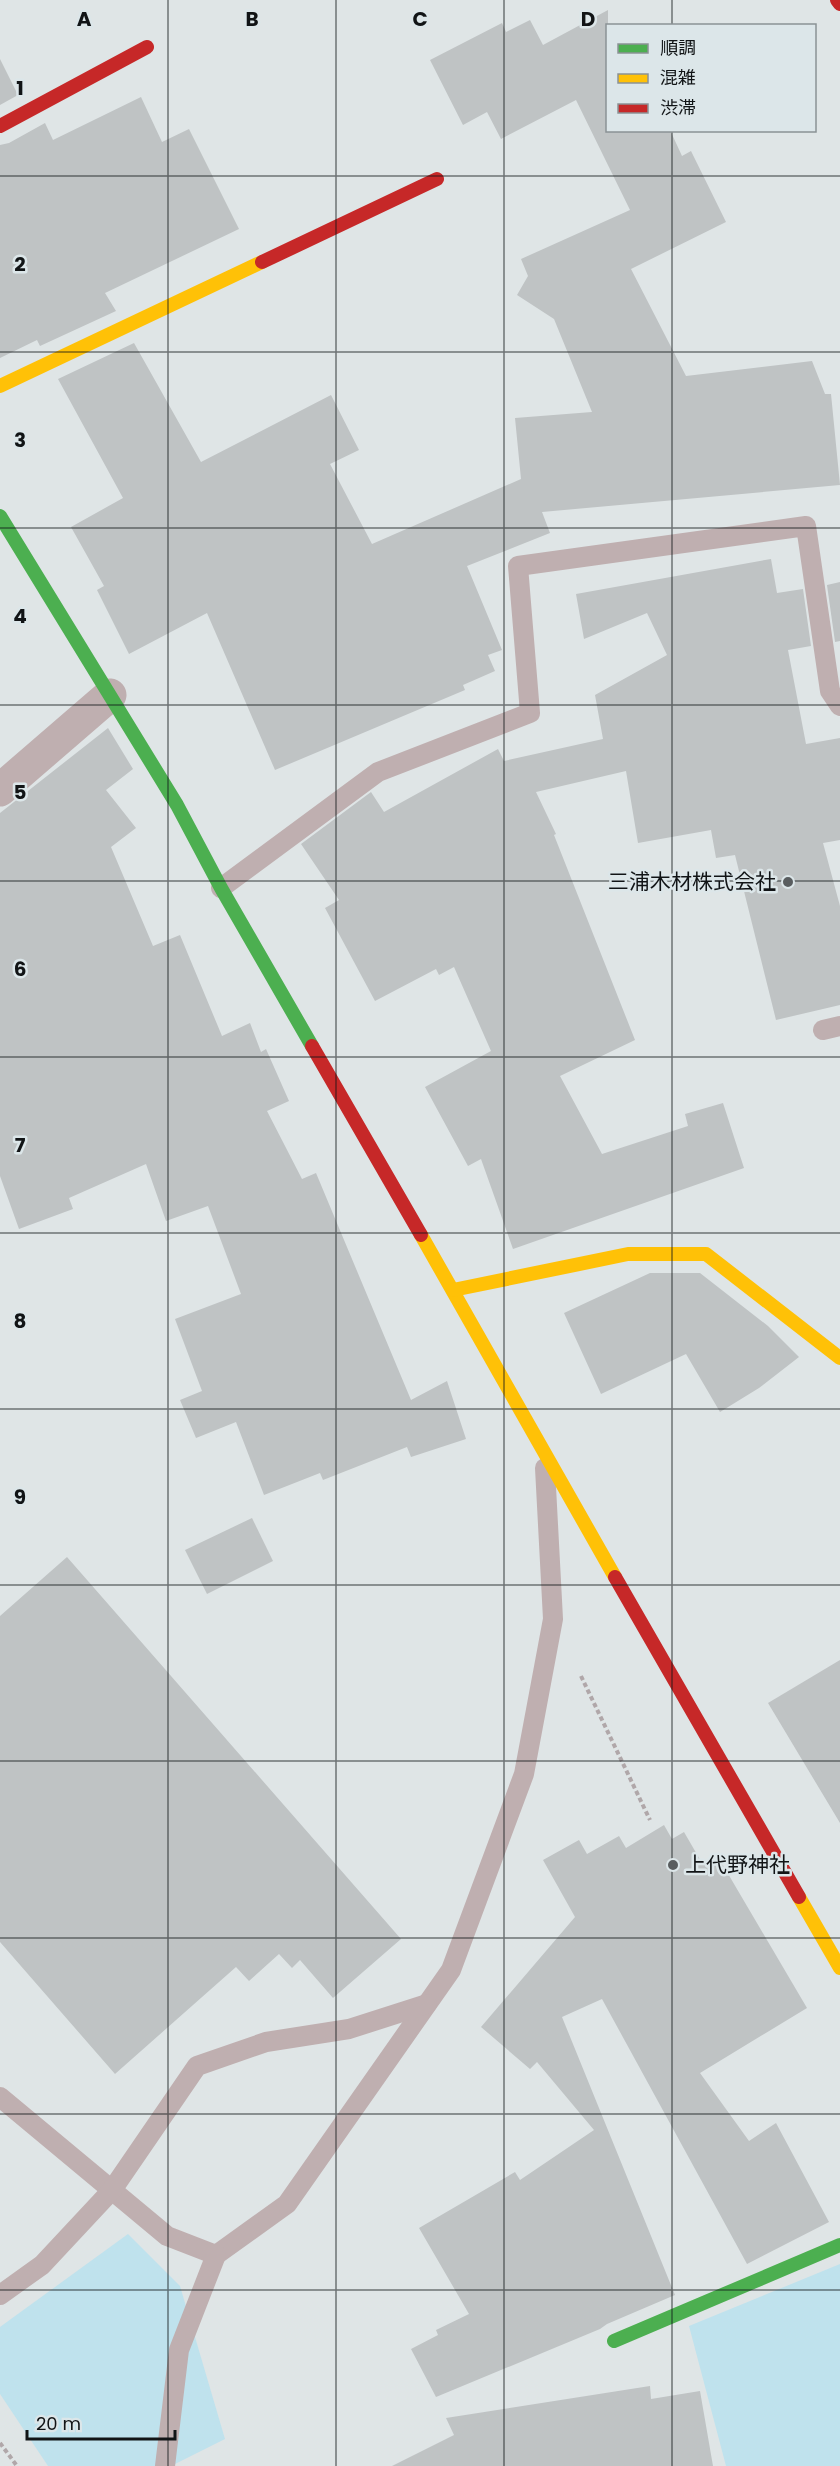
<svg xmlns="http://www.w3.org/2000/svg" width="840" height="2466" viewBox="0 0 840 2466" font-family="Poppins,'Noto Sans JP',sans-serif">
  <rect width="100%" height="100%" fill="#dfe5e6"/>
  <g fill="#bfe2ed">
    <path d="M128,2234L180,2286L225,2439L171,2466H48L0,2394V2327Z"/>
    <path d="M840,2264V2466H726L689,2326Z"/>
  </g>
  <g fill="#bfc3c4">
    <path d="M608,10V130H670L682,156L691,151L726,222L631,269L686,376L812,361L825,394H831L840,485L542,512L550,533L467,566L502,650L488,655L495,671L463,685L465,690L275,770L207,613L129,654L97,590L104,586L71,527L123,498L58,379L134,343L201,462L331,395L359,450L330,464L372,544L521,479L515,418L592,412L554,319L517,295L528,276L521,259L630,210L576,100L501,139L487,112L463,125L430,60L502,23L506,32L530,20L543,45Z"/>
    <path d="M0,59L18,95L0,105Z"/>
    <path d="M141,97L162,142L189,129L239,229L105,293L116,311L40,346L37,340L0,358V145L9,143L45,123L53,140Z"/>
    <path d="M771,559L777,593L803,589L811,646L788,650L806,744L840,738V840L823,843L840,906V1005L776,1020L735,855L716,858L711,830L638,843L626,771L536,792L556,834L554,835L635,1040L560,1076L602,1154L688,1126L685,1114L723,1103L744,1168L513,1249L481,1159L468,1166L425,1087L491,1051L454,967L439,975L436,969L375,1001L325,908L339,900L301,844L371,792L384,812L498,749L504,761L603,739L595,695L667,655L647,613L584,639L576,594Z"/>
    <path d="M840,582V641L835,642L827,585Z"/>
    <path d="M108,728L133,769L106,790L136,828L111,847L153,946L180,935L222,1036L250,1023L261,1052L266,1049L289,1101L267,1111L302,1179L316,1173L411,1400L447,1381L466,1439L411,1457L407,1447L323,1480L320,1473L264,1495L236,1422L196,1438L180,1400L202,1391L175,1319L241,1294L208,1206L166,1221L146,1164L69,1198L73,1209L19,1229L0,1176V813Z"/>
    <path d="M650,1273H700L768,1326L799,1357L759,1388L720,1412L686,1354L601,1394L564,1313Z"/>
    <path d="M252,1518L273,1561L207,1594L185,1550Z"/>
    <path d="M67,1557L401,1939L333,1998L300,1960L292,1968L279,1954L249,1981L236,1967L115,2074L0,1942V1616Z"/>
    <path d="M840,1660V1823L768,1703Z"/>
    <path d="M664,1825L672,1839L684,1832L702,1863L717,1855L807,2008L700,2073L749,2141L776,2123L829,2222L747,2264L602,1999L562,2017L675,2295L607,2324L600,2329L436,2397L411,2349L438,2335L436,2330L469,2314L419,2228L515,2172L520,2180L594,2130L537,2062L530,2069L481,2027L575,1917L543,1860L579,1840L587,1854L619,1836L626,1848Z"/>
    <path d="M650,2386L651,2399L700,2391L713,2466H392L454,2435L446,2418Z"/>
  </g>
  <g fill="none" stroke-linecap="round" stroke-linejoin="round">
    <g stroke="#b0a7a9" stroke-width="4" stroke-dasharray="4.5 3" stroke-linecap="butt">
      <path d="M581,1676L650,1820"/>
      <path d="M0,2443L17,2466"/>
    </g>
    <g stroke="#bfafb0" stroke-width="20">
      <path d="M221,888L378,772L530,713L518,566L806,526L830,691L840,706"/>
      <path d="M823,1030L840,1026"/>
      <path d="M0,2097L167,2236L216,2255L287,2204L451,1970L524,1774L553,1619L545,1468"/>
      <path d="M0,2295L42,2265L112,2190L197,2066L266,2042L349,2029L427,2004"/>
      <path d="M165,2466L179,2350L216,2255"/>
    </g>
    <path stroke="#bfafb0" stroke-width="33" d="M0,790L110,695"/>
    <g stroke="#4caf50" stroke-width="14">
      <path d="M0,516L177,805L221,888L312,1046"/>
      <path d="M614,2341L840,2245"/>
    </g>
    <g stroke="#ffc107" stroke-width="14">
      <path d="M0,386L262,262"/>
      <path d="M421,1235L615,1577"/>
      <path d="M453,1290L628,1254H706L840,1358"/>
      <path d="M799,1897L840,1968"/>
    </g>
    <g stroke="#c62828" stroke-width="14">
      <path d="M837,0L840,4"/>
      <path d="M0,126L147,47"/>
      <path d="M262,262L437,179"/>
      <path d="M312,1046L421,1235"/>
      <path d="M615,1577L799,1897"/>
    </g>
  </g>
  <path fill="none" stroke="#111416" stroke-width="1.5" stroke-opacity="0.55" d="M168,0V2466M336,0V2466M504,0V2466M672,0V26M672,130V2466M0,176H840M0,352H840M0,528H840M0,705H840M0,881H840M0,1057H840M0,1233H840M0,1409H840M0,1585H840M0,1761H840M0,1938H840M0,2114H840M0,2290H840"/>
  <g fill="#595d5f" stroke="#dce6e9" stroke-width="2">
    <circle cx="788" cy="882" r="6"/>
    <circle cx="673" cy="1865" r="6"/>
  </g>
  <g text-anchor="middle" stroke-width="5" stroke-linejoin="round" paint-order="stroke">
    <g font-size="21" fill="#111416" stroke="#dce6e9" text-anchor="end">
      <text x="776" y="889">三浦木材株式会社</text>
      <text x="685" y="1872" text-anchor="start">上代野神社</text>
    </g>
  </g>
  <g font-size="20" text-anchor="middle" font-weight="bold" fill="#111416" stroke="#dce6e9" stroke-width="5" stroke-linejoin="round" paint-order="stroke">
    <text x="84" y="26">A</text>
    <text x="252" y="26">B</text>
    <text x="420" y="26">C</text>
    <text x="588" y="26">D</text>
    <text x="20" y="95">1</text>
    <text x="20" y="271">2</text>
    <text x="20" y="447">3</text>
    <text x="20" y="623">4</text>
    <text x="20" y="799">5</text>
    <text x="20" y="976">6</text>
    <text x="20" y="1152">7</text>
    <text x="20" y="1328">8</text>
    <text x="20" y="1504">9</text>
  </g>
  <rect x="606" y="24" width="210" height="108" fill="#dce6e9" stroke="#8b9295" stroke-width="1.5"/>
  <rect x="618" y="44" width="30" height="9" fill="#4caf50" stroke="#8b9295" stroke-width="1.5"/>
  <text x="660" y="54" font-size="18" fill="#111416">順調</text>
  <rect x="618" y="74" width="30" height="9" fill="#ffc107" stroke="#8b9295" stroke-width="1.5"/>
  <text x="660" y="84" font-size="18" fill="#111416">混雑</text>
  <rect x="618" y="104" width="30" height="9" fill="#c62828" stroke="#8b9295" stroke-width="1.5"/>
  <text x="660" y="114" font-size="18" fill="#111416">渋滞</text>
  <path d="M27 2430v9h148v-9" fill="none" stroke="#111416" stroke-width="3"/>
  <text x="36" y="2430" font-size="18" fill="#111416" stroke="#dce6e9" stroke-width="4.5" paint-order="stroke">20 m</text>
</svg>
